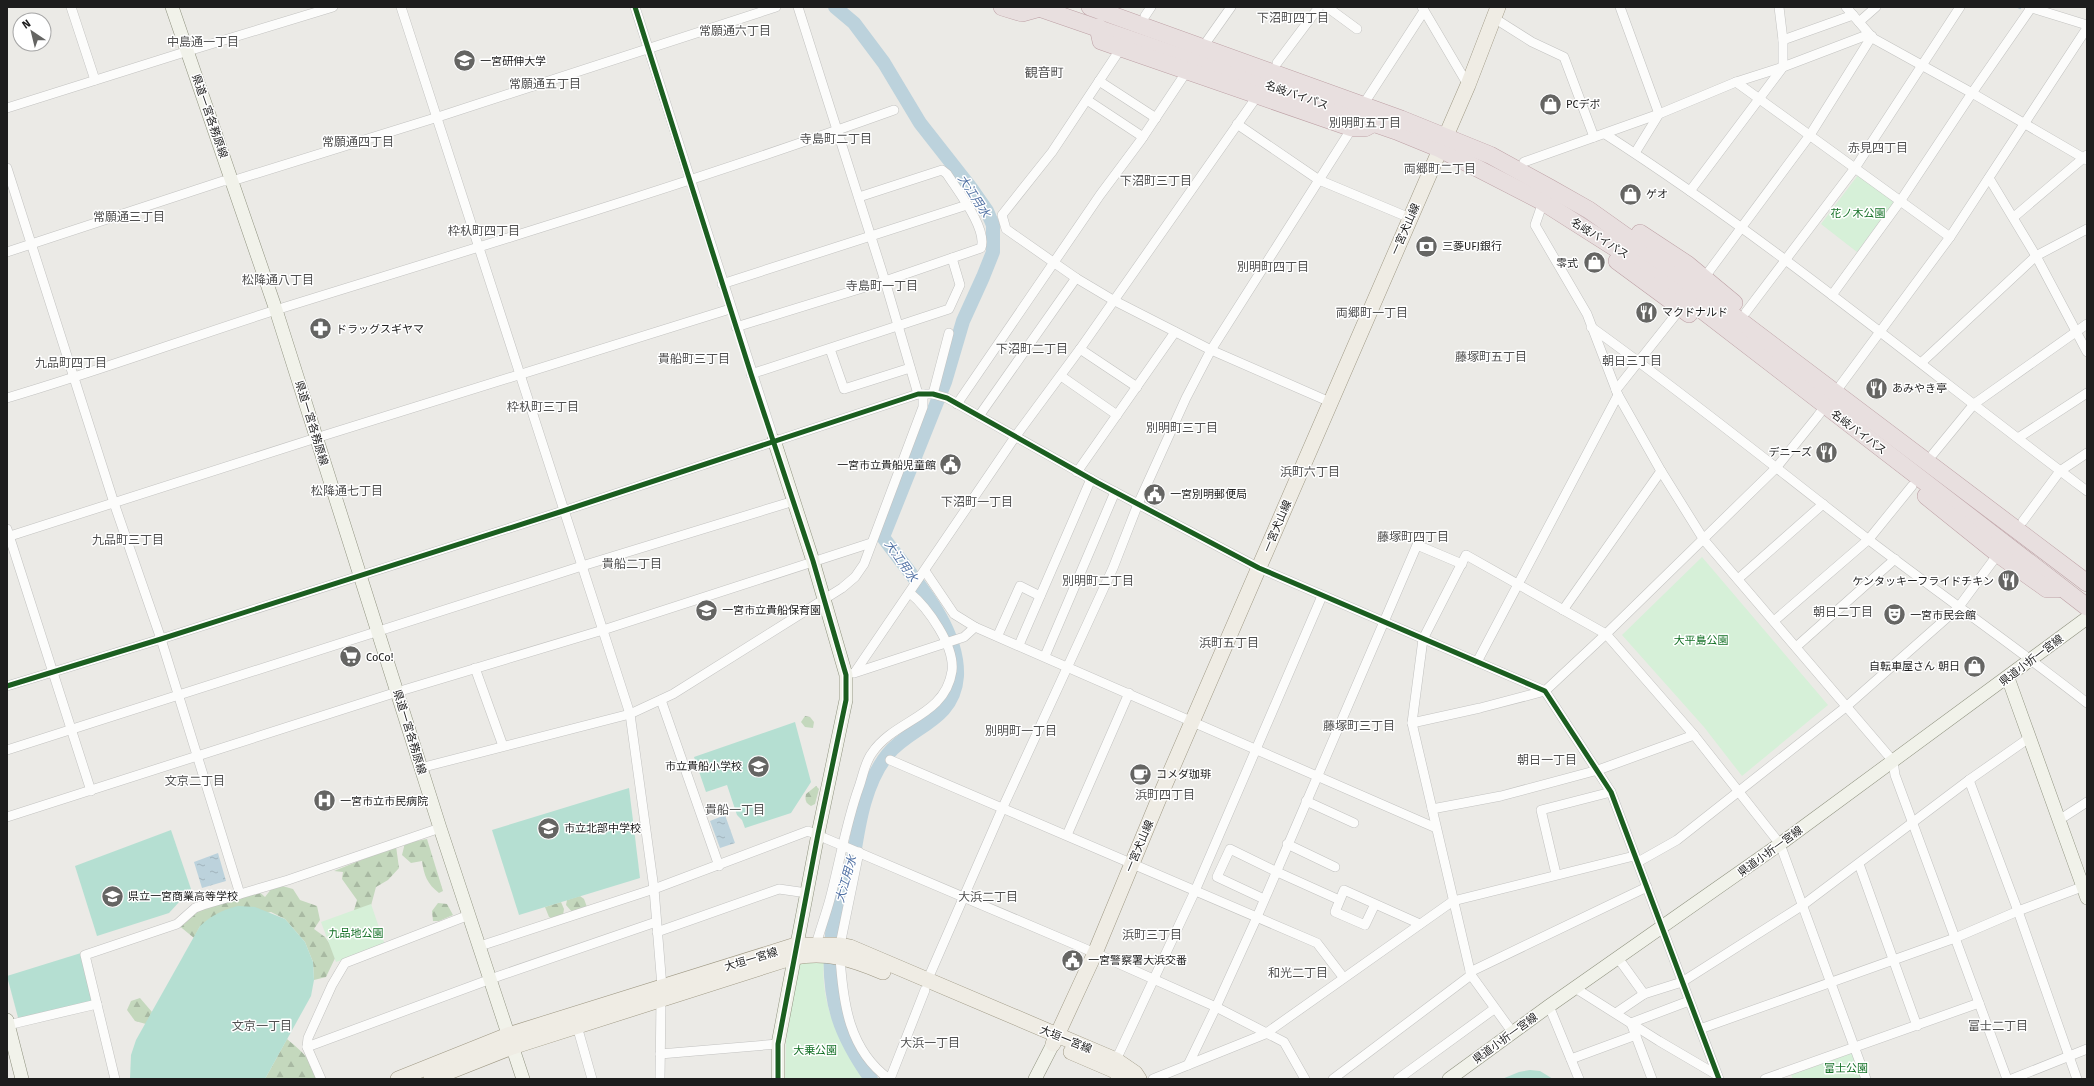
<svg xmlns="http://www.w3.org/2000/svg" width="2094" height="1086" viewBox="0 0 2094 1086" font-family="'Fira Sans','Noto Sans JP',sans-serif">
  <defs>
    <pattern id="forest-firs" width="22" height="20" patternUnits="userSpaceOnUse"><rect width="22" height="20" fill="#c4d8bd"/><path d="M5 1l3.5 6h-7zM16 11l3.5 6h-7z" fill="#a8b9a2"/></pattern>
    <pattern id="water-ripples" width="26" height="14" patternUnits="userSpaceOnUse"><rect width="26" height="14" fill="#bcd2dc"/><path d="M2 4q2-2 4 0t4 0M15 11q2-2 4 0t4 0" fill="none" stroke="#a1b4bc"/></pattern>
  </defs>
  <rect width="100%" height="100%" fill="#ebeae6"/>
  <g fill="url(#forest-firs)">
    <path d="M805,716L810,717L814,722L813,728L805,727L801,722Z"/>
    <path d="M816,786L819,789L815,804L811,806C805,803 805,799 806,794Z"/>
    <path d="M427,839L443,891L439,893C427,884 424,875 422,861L411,863L402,855L405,843Z"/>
    <path d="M396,846L399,868L388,880L376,887L369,913L354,910L357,900L342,879L343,872L334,871Z"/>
    <path d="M275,884L293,889L300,900L317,906L320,920L314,929L325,937L337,954L326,977L314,980L313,962L305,942L285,919L271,912L200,926L194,938L177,924L189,914L256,889L265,897Z"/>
    <path d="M580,896L584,899L587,907L572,912L566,905L567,900Z"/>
    <path d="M561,902L564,909L563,915L553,919L549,917L545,907Z"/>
    <path d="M438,903L447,904L453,915L439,921H433L432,911Z"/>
    <path d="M140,998L152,1012L146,1024L135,1021L127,1010L131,1001Z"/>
    <path d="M287,1039C299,1049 316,1063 317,1079H265Z"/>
  </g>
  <g fill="#d6f0d8">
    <path d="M1858,175L1894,202L1857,252L1821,224Z"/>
    <path d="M1702,557L1828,705L1742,776L1704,727L1622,635Z"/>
    <path d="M371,904L385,945L336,962L321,922Z"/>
    <path d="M807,962L824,963C820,1004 841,1047 865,1079H785L786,1042L798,963Z"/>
    <path d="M1852,1053L1862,1079H1793L1791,1075Z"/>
  </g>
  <g fill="#b5dfd2">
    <path d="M795,722L811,782L791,813L745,828L742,820L737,815L727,785L706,792L694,757Z"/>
    <path d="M629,788L640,878L519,915L492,830Z"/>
    <path d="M171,830L191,889L169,913L97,936L75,866Z"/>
    <path d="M238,906L255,907L285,919L305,942L313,962L314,980L311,996L265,1079H130L131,1055L136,1040L200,926C212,915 222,910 238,906Z"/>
    <path d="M81,953L95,1004L20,1025L7,976Z"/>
    <path d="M1530,1070L1540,1071L1553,1079H1502L1519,1072Z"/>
  </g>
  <g fill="url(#water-ripples)">
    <path d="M725,815L735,843L720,848L710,821Z"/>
    <path d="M218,853L226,881L202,888L194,862Z"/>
  </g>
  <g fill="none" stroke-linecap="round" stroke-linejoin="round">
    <path stroke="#bcd2dc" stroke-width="2.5" d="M2018,7L2020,8"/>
    <path stroke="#bcd2dc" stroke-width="14" d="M835,7L854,23L884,63L920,123L971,188L987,211L993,225V252L983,277L963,321L945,382L883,537C911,576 959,625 957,676C954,721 911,726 888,754C863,785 858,830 852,867C849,886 837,904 833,923C832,930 832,939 831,947C828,1002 840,1035 871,1079"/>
    <defs>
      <g id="street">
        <path d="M71,7L95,80"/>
        <path d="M401,7L630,714L654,889L662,987"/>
        <path d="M635,7L774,440"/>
        <path d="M798,7L885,281L918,394"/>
        <path d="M1327,7L1357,29"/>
        <path d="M1422,7L1468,85"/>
        <path d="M1620,7L1659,114L1635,153"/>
        <path d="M1846,7L1871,36"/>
        <path d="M2029,7L2087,25"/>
        <path d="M1145,16L1151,7"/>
        <path d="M1494,18L1532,42L1564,57L1594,137"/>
        <path d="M1859,22L1876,7"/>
        <path d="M1783,40L1853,15"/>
        <path d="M1207,41L1231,7"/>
        <path d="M1121,48L1052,152L1002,215L1006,229L1076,278L1113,300L1211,350L1330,402"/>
        <path d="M1277,63L1319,7"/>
        <path d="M1099,81L1156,118"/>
        <path d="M1736,82L1950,237"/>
        <path d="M1087,100L1143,137"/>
        <path d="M1363,105L1424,11"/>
        <path d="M7,108L188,51L333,7"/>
        <path d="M1237,124L1319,180L1410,218"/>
        <path d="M1605,134C1773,242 1927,371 2087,491"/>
        <path d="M1524,162L1659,114L1736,82L1783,67L1867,35L1972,93L2087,160"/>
        <path d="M7,168L114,503L161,639L240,894"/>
        <path d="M1989,178L2036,256L2087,352"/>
        <path d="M1690,191L1783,67V40L1779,7"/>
        <path d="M1543,202L1535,225L1587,314L1618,395L1661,471L1704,540L1893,761L1895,775L2007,1079"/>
        <path d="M2014,217L2087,155"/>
        <path d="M7,252L223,181H232L438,117L776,7"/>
        <path d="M1704,278L1810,135L1872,36"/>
        <path d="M722,284L967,205"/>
        <path d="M1832,295L1901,200L1972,93L2031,8"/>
        <path d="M1746,312L1855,168L1960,7"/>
        <path d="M736,327L885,281L981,248C988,229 957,190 947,174L942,170L859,197"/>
        <path d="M1591,327C1686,395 1777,469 1869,540C1941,595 2016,647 2087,703"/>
        <path d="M830,349L844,389L910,368"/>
        <path d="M1080,349L1137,387"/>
        <path d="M1921,363L2036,256L2087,229"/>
        <path d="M751,374L949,309L960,285L952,258"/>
        <path d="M1061,376L1117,415"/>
        <path d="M1616,390L1681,308"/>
        <path d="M933,394L949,333"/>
        <path d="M7,398C99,371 188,338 279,309C485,245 691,183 894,110"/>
        <path d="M957,404L1100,195L1141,140L1187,71"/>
        <path d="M979,416L1076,278"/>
        <path d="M2018,438L2087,393"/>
        <path d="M1933,454L1974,404L2087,324"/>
        <path d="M1077,472L1175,332"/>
        <path d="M2023,521L2060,471L2087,453"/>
        <path d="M7,529L91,791"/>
        <path d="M7,537L316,438L730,309"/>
        <path d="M925,571L954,614L975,627"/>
        <path d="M1738,579L1823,504"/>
        <path d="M1563,610L1661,471"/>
        <path d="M1774,621L1869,539L1912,486"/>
        <path d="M998,635L1020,586L1040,596"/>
        <path d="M1019,645L1091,479"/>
        <path d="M1796,647L1895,559"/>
        <path d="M1045,656L1115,492"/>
        <path d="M1477,662L1618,395"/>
        <path d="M475,668L503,746"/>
        <path d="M855,672L1015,437L1080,349L1258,95"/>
        <path d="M854,673L964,637L975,627L1436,828"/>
        <path d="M7,686L161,639L563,511L918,394H933L947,398L1098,483L1259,568L1545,691L1611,792L1719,1079"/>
        <path d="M661,700L719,866"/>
        <path d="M1412,723L1480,708L1545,691L1606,634L1776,468L1817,417L1950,237L2087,28"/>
        <path d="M7,750L582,566L794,501"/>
        <path d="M890,760L1317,943L1343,977"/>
        <path d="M420,768L630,714L673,694L842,588L855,577L864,564L923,407V394"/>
        <path d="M1969,780L2018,911L2077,1079"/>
        <path d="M1306,801L1354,823"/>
        <path d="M1432,809L1501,796L1598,770L1694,735"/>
        <path d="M7,817L397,692L603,630L871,543"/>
        <path d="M2059,820L2087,802"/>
        <path d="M1067,835L1129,693"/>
        <path d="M1287,844L1335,867"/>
        <path d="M1638,862L1677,840L1847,706L1958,608L1998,554"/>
        <path d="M1859,864L1917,1026"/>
        <path d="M1275,871L1335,898"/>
        <path d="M1556,874L1541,810L1611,792"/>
        <path d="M1264,899L1217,877L1230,849L1275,871"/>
        <path d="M1375,904L1365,925L1335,912L1344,890L1420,924"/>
        <path d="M657,932L779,889L807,893"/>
        <path d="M816,945C820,930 826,914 830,899C840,861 846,823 859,787C863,776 865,762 872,753C895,719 945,717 952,671C955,646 928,608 910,593"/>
        <path d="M840,945L859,852"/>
        <path d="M480,946L654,889L808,831L1095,953L1216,1007L1284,1042L1305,1079"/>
        <path d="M840,957C843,1003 849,1050 889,1079"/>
        <path d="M1618,958L1644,994"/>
        <path d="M1470,972L1647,887"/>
        <path d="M927,981L1003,807L1113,568L1138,504L1186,398L1211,350L1352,128"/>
        <path d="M1575,988L1659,1041L1717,1075"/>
        <path d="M1549,1006L1579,1079"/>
        <path d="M1616,1013L1644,994L1682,982L1803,905L1969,780L2029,738"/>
        <path d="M8,1025L97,1004"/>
        <path d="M577,1026L592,1079"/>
        <path d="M1700,1029L1955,938L2018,911L2087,885"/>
        <path d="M1513,1033L1471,975L1412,723L1423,639L1466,555L1606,634L1694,735L1780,844L1866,1079"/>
        <path d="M307,1047L499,976L656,922"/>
        <path d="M660,1054L778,1044"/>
        <path d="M1571,1059L1636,1035"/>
        <path d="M1116,1060L1195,891L1322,596"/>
        <path d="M1188,1065L1216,1007L1257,917L1417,545L1462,564"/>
        <path d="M115,1079L85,955L177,924L195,908L203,905L288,880L440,828"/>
        <path d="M321,1079L307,1047L308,1038L332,985L345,963L469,915"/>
        <path d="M660,1079L661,999"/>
        <path d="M890,1079L925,990"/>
        <path d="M1153,1079L1265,1034L1453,901L1634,856"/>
        <path d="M1333,1079L1471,975"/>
        <path d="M1398,1079L1494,1009"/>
        <path d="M1652,1079L1631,1023L1689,1001"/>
        <path d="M1765,1079L1979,1003"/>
        <path d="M2012,1079L2087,1049"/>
      </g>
      <g id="secondary">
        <path d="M172,7L276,310L440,828L523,1079"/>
        <path d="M774,440L813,561L846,675V700L818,834L778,1044V1079"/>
        <path d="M2008,678L2087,898"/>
        <path d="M7,1020L22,1079"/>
        <path d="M1035,1079L1053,1044"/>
        <path d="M1449,1079L1549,1006L1780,844L2087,618"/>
      </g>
      <g id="primary">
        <path d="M1053,1044L1095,953L1160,796L1468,85L1498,7"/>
        <path d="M1071,1052L1113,1070L1126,1079"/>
        <path d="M398,1079L508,1035L796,945H840L850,947L1116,1060L1135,1073L1139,1079"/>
        <path d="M431,1079L512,1047L794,957C828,951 852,959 883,972"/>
      </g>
      <g id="highway">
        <path d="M1002,7L1022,13L1040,8"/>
        <path d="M1036,7L1396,131L1440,149L1543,202L1650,270L2087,607"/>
        <path d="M1090,7L1401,119L1490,155L1550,188L1589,210L1665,264L2087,583"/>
        <path d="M1098,27L1101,41L1121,48L1352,128H1365L1374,123"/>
        <path d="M1640,233L1687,264L1734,303"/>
        <path d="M1617,261L1689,314"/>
        <path d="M1926,496L1998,554L2047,589H2058"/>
      </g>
    </defs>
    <use href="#street" stroke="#c2c2c0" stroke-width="10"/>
    <use href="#secondary" stroke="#909380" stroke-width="14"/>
    <use href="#primary" stroke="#9f9985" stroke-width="16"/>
    <use href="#highway" stroke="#bda0a5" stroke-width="18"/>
    <use href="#street" stroke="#fcfcfb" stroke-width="9"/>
    <use href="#secondary" stroke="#f1f2ea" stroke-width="13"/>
    <use href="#primary" stroke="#efece4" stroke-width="15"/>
    <use href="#highway" stroke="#e8dfdf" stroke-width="17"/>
    <defs>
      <g id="cycleway">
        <path d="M635,7L751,374L813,561L846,675V700L818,834L778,1044V1079"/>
        <path d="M7,686L161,639L563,511L918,394H933L947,398L1098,483L1259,568L1545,691L1611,792L1719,1079"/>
      </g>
    </defs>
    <use href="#cycleway" stroke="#fff" stroke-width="8"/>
    <use href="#cycleway" stroke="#1b5e20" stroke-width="5"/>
  </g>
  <defs>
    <symbol id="university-disc" viewBox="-11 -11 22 22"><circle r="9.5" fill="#656563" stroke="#fff"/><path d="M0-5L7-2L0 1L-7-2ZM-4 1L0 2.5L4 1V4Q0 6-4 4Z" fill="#fff"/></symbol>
    <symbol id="shop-disc" viewBox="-11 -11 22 22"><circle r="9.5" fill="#656563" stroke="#fff"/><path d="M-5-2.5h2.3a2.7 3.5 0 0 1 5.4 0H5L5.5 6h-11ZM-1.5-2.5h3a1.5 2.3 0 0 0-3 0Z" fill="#fff"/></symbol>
    <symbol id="bank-disc" viewBox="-11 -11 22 22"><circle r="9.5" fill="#656563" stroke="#fff"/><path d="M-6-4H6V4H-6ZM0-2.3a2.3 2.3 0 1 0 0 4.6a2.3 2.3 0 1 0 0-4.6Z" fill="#fff"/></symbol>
    <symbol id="restaurant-disc" viewBox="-11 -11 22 22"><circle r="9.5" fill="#656563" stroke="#fff"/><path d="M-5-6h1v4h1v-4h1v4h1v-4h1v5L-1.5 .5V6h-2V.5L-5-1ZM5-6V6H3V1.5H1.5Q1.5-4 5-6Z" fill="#fff"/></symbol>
    <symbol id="pharmacy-disc" viewBox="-11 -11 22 22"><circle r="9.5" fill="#656563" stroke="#fff"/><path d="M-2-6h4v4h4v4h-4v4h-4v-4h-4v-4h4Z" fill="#fff"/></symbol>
    <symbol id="civic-disc" viewBox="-11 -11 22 22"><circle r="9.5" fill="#656563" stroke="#fff"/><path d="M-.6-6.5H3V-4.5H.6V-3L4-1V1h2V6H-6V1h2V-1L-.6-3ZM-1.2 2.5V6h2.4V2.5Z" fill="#fff"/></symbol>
    <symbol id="school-disc" viewBox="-11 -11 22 22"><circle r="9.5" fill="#656563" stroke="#fff"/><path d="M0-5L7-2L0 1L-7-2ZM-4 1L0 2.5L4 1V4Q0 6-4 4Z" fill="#fff"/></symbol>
    <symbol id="theatre-disc" viewBox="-11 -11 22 22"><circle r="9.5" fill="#656563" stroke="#fff"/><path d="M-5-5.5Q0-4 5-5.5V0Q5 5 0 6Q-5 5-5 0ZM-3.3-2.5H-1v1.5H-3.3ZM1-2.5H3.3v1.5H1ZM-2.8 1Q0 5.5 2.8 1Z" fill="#fff"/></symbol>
    <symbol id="supermarket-disc" viewBox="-11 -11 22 22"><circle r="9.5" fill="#656563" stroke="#fff"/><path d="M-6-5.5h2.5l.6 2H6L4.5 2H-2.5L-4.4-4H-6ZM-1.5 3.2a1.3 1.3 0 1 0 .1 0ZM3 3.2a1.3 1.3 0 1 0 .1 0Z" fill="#fff"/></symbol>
    <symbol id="cafe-disc" viewBox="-11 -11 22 22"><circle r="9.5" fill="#656563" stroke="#fff"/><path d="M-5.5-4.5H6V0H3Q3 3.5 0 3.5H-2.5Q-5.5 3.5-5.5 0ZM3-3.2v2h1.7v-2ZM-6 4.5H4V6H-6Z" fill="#fff"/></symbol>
    <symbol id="hospital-disc" viewBox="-11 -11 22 22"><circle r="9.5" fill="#656563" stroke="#fff"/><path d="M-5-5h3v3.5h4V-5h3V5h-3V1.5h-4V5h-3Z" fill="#fff"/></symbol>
  </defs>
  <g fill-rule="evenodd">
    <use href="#university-disc" x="452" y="48" width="25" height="25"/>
    <use href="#shop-disc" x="1538" y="92" width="25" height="25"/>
    <use href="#shop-disc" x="1618" y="182" width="25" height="25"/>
    <use href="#bank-disc" x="1414" y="234" width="25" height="25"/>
    <use href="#shop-disc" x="1582" y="250" width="25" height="25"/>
    <use href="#restaurant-disc" x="1634" y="300" width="25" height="25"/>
    <use href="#pharmacy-disc" x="308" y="316" width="25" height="25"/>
    <use href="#restaurant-disc" x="1864" y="376" width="25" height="25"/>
    <use href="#restaurant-disc" x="1814" y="440" width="25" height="25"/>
    <use href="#civic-disc" x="938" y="452" width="25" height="25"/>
    <use href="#civic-disc" x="1142" y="482" width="25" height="25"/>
    <use href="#restaurant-disc" x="1996" y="568" width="25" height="25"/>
    <use href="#school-disc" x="694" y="598" width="25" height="25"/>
    <use href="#theatre-disc" x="1882" y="602" width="25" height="25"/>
    <use href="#supermarket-disc" x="338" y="644" width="25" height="25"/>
    <use href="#shop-disc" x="1962" y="654" width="25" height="25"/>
    <use href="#school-disc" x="746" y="754" width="25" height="25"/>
    <use href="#cafe-disc" x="1128" y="762" width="25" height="25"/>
    <use href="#hospital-disc" x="312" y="788" width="25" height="25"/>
    <use href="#school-disc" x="536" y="816" width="25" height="25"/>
    <use href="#school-disc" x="100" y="884" width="25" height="25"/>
    <use href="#civic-disc" x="1060" y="948" width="25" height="25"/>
  </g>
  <g text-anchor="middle" stroke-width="3" stroke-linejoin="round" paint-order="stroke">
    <g font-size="11" fill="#1d1d1d" stroke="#fff" text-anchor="start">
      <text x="480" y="65">一宮研伸大学</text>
      <text x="1566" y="108">PCデポ</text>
      <text x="1646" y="198">ゲオ</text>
      <text x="1442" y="250">三菱UFJ銀行</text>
      <text x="1578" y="267" text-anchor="end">零式</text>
      <text x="1662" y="316">マクドナルド</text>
      <text x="336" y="333">ドラッグスギヤマ</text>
      <text x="1892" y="392">あみやき亭</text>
      <text x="1812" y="456" text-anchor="end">デニーズ</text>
      <text x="936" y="469" text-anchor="end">一宮市立貴船児童館</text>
      <text x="1170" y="498">一宮別明郵便局</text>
      <text x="1994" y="585" text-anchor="end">ケンタッキーフライドチキン</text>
      <text x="722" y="614">一宮市立貴船保育園</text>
      <text x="1910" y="619">一宮市民会館</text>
      <text x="366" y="661">CoCo!</text>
      <text x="1960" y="670" text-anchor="end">自転車屋さん 朝日</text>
      <text x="742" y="770" text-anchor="end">市立貴船小学校</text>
      <text x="1156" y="778">コメダ珈琲</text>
      <text x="340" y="805">一宮市立市民病院</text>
      <text x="564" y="832">市立北部中学校</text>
      <text x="128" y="900">県立一宮商業高等学校</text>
      <text x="1088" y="964">一宮警察署大浜交番</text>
    </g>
    <g font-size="11" fill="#1d1d1d" stroke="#fff">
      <text transform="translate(1297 95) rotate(19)" y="4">名岐バイパス</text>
      <text transform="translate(210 116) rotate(71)" y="4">県道一宮各務原線</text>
      <text transform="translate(1405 229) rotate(-66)" y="4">一宮犬山線</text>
      <text transform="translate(1600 238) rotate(32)" y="4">名岐バイパス</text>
      <text transform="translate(312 423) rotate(73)" y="4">県道一宮各務原線</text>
      <text transform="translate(1859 432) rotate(37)" y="4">名岐バイパス</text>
      <text transform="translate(1277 526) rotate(-67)" y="4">一宮犬山線</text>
      <text transform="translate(2031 660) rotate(-37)" y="4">県道小折一宮線</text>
      <text transform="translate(410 732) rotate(73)" y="4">県道一宮各務原線</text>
      <text transform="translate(1139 846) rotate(-67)" y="4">一宮犬山線</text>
      <text transform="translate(1770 851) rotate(-36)" y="4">県道小折一宮線</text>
      <text transform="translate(751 959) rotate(-17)" y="4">大垣一宮線</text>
      <text transform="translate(1505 1038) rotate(-36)" y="4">県道小折一宮線</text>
      <text transform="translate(1066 1039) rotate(22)" y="4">大垣一宮線</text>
    </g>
    <g font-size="11" fill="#157127" stroke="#fff">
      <text x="1858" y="217">花ノ木公園</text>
      <text x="1701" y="644">大平島公園</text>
      <text x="356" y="937">九品地公園</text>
      <text x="815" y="1054">大乗公園</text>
      <text x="1846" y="1072">富士公園</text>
    </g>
    <g font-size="12" fill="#505050" stroke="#fff">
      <text x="1293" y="22">下沼町四丁目</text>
      <text x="735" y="35">常願通六丁目</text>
      <text x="203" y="46">中島通一丁目</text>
      <text x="545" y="88">常願通五丁目</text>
      <text x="1365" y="127">別明町五丁目</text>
      <text x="836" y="143">寺島町二丁目</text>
      <text x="358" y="146">常願通四丁目</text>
      <text x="1878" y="152">赤見四丁目</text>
      <text x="1440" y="173">両郷町二丁目</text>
      <text x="1156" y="185">下沼町三丁目</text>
      <text x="129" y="221">常願通三丁目</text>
      <text x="484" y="235">枠杁町四丁目</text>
      <text x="1273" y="271">別明町四丁目</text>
      <text x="278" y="284">松降通八丁目</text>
      <text x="882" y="290">寺島町一丁目</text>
      <text x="1372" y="317">両郷町一丁目</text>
      <text x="1032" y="353">下沼町二丁目</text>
      <text x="1491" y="361">藤塚町五丁目</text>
      <text x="694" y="363">貴船町三丁目</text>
      <text x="1632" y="365">朝日三丁目</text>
      <text x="71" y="367">九品町四丁目</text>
      <text x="543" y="411">枠杁町三丁目</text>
      <text x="1182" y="432">別明町三丁目</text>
      <text x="1310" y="476">浜町六丁目</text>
      <text x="347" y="495">松降通七丁目</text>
      <text x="977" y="506">下沼町一丁目</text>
      <text x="1413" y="541">藤塚町四丁目</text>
      <text x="128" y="544">九品町三丁目</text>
      <text x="632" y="568">貴船二丁目</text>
      <text x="1098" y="585">別明町二丁目</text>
      <text x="1843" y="616">朝日二丁目</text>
      <text x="1229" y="647">浜町五丁目</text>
      <text x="1359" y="730">藤塚町三丁目</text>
      <text x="1021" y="735">別明町一丁目</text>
      <text x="1547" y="764">朝日一丁目</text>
      <text x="195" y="785">文京二丁目</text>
      <text x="1165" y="799">浜町四丁目</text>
      <text x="735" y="814">貴船一丁目</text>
      <text x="988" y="901">大浜二丁目</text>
      <text x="1152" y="939">浜町三丁目</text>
      <text x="1298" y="977">和光二丁目</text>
      <text x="262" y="1030">文京一丁目</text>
      <text x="1998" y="1030">富士二丁目</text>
      <text x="930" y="1047">大浜一丁目</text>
    </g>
    <g font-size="12" font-style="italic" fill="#5272a4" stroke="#fff">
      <text transform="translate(974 196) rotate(57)" y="4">大江用水</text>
      <text transform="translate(901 561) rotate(55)" y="4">大江用水</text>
      <text transform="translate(846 879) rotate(-74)" y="4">大江用水</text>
    </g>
    <g font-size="13" fill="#505050" stroke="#fff">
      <text x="1044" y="77">観音町</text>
    </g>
  </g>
  <rect width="2094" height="1086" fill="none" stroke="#1d1d1d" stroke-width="16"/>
  <g transform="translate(32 32) rotate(325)"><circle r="19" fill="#ffffff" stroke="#a5a5a5"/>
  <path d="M0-3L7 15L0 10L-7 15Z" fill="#656563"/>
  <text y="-6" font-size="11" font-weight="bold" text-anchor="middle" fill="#1d1d1d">N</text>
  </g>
</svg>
